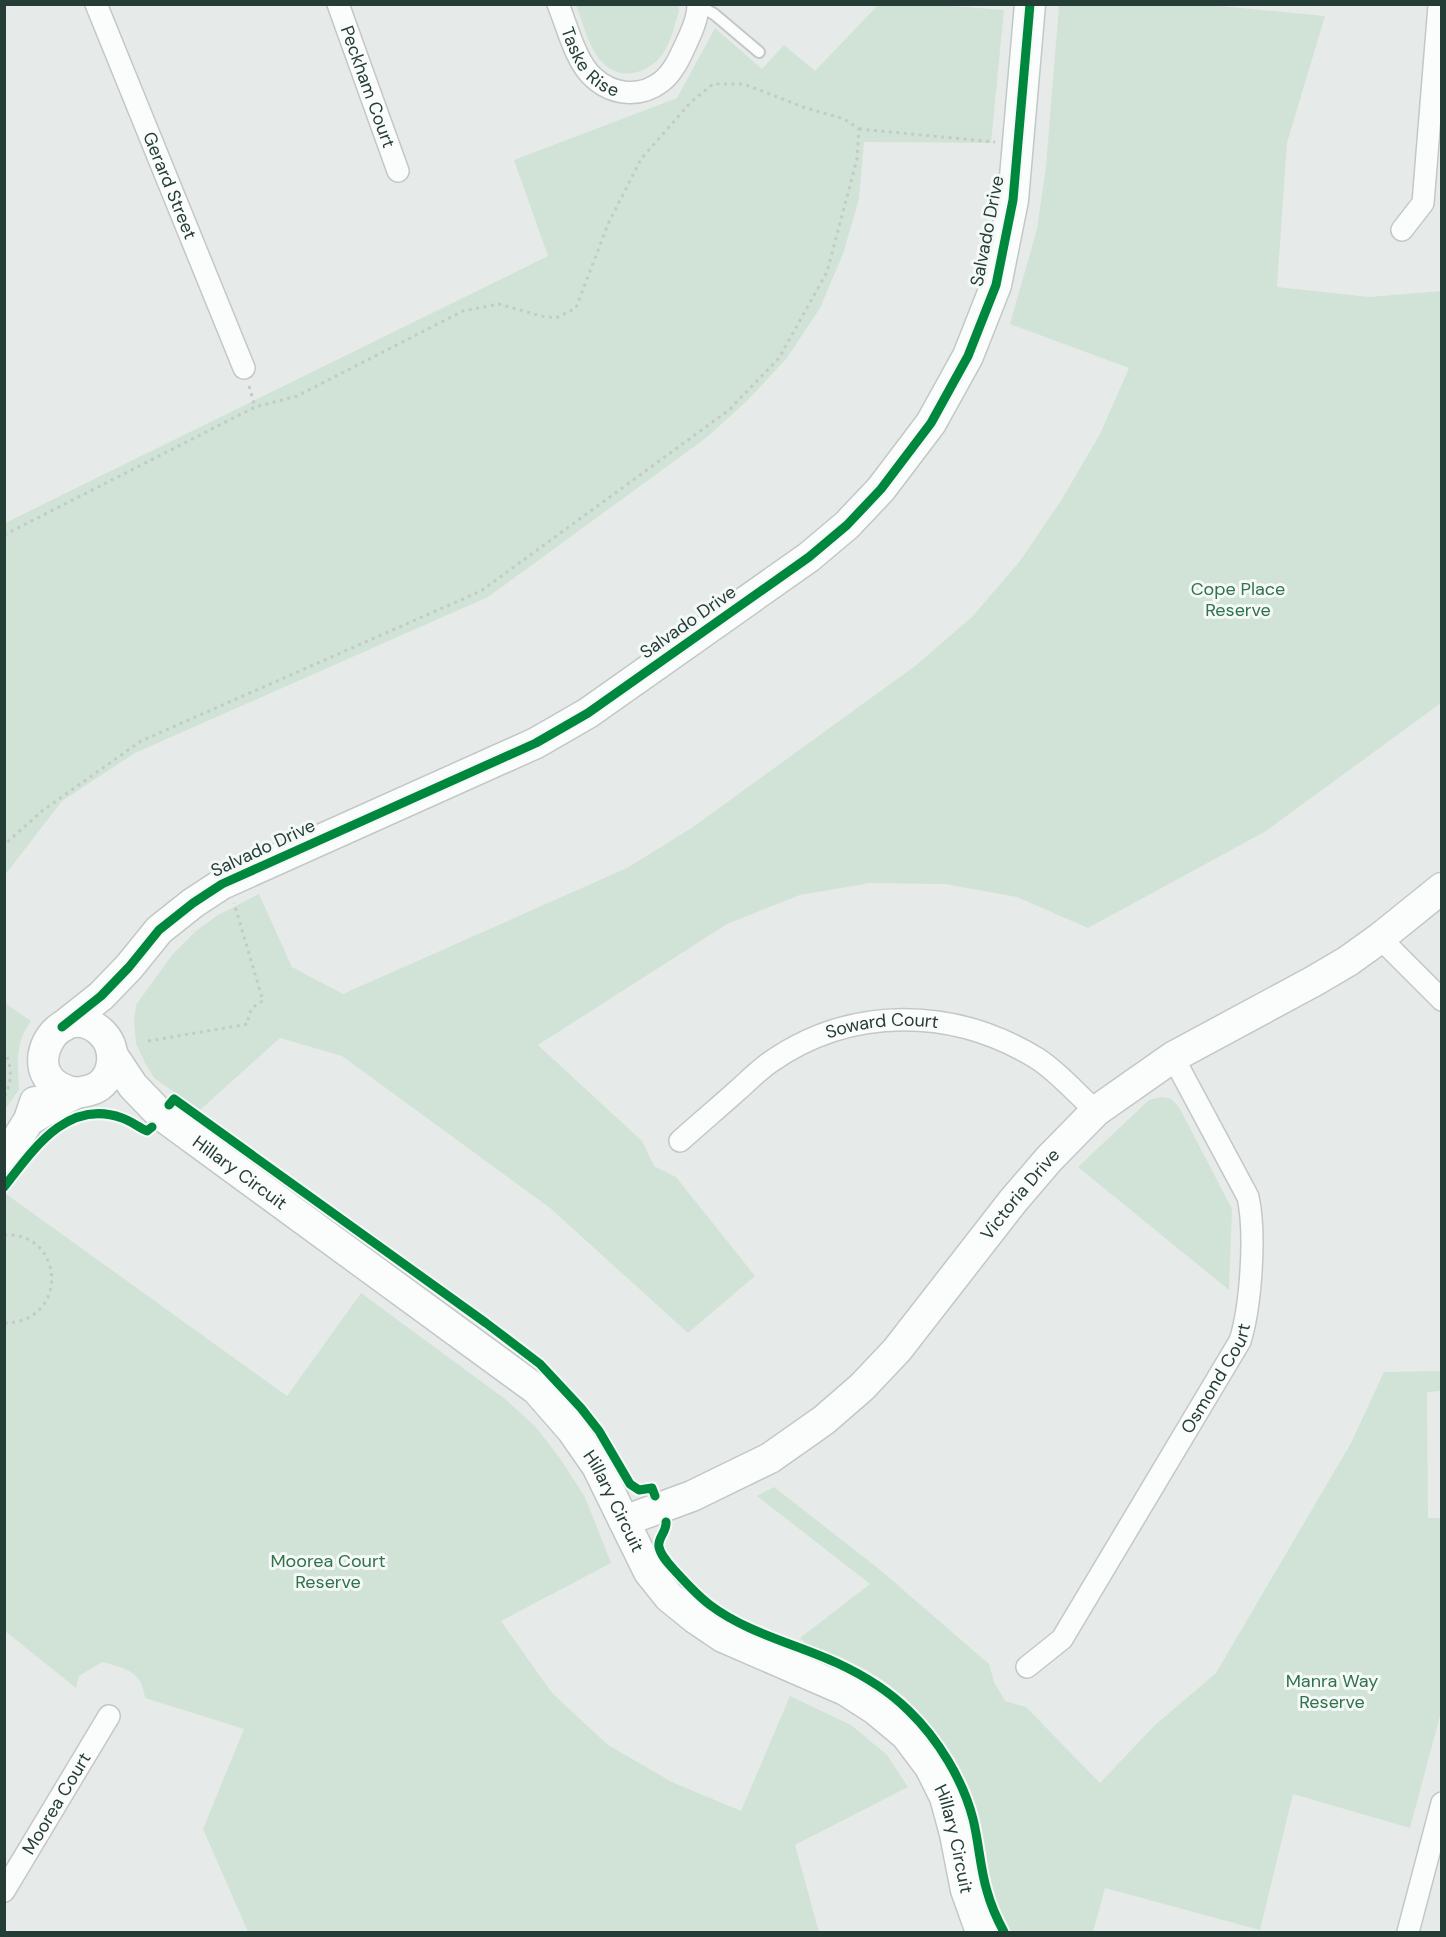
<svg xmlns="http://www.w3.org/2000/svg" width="1446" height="1937" viewBox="0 0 1446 1937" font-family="'DM Sans',sans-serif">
  <rect width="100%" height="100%" fill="#e6ebe9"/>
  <g fill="#d1e3d6">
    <path d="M879,4L939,5L1004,10L991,143L864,142L859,199L843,254L820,308L787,358L748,400L706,438L488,597L135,753L62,801L5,875V523L548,256L514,160L677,98L715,28L762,69L784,45L815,71Z"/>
    <path d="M576,5H678L679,11C675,23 672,39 665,50C653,72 622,83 603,63C589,49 583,23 576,5Z"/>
    <path d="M1209,5L1325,16L1287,143L1277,287L1369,297L1441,291V703L1266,831L1088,928L1017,897L945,884L870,883L800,895L727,924L538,1045L642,1141L654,1166L676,1177L755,1276L688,1333L550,1208L342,1056L280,1038L200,1110L154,1078L145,1063L136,1044L134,1021L136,1005L172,955L196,931L218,915L259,894L292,967L343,994L627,868L693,827L915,666L972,617L1020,561L1062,499L1100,434L1129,368L1010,324L1037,229L1046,166L1059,5Z"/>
    <path d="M5,1003L31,1021C14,1044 18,1063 19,1090L5,1109Z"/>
    <path d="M1162,1097L1171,1099L1179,1107L1232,1209L1229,1290L1078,1167L1149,1100Z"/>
    <path d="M6,1194L287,1396L361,1293L505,1399L535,1426L559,1457L585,1497L611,1563L501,1621L552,1693L608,1745L672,1782L741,1811L790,1696L851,1725L887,1755L908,1787L795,1845L819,1932H248L203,1829L244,1729L145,1698C142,1671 125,1668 102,1662L79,1676L76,1688L5,1631L4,1196Z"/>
    <path d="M1441,1371V1391L1427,1392L1428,1518H1442L1441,1712L1410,1828L1293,1794L1260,1930L1105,1888L1093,1932H1010C988,1898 989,1856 979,1818C967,1765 922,1704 876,1676C855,1663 830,1655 809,1646L800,1638L870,1584L757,1496L774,1487L879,1569L989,1664L994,1682L1005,1701L1026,1707L1100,1783L1155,1725L1216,1673L1351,1443L1384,1372Z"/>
  </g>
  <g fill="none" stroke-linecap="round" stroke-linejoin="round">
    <defs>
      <path id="lane" d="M699,6L714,14L759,52"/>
      <g id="street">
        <path id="s1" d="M96,4L244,368"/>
        <path id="s2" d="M338,4L398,171"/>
        <path id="s3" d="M558,4C567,26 576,63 594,78C613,95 640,98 661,82C673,73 680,57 686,44C692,31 698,18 698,4"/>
        <path d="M1402,230L1423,203L1439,6"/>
        <path d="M1380,938L1442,1000"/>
        <path id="s4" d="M680,1141C699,1124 719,1107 738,1090C748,1081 758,1071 769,1063C851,1005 954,1007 1038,1059C1058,1072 1078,1095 1096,1111"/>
        <path id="s5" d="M1027,1667L1062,1639L1240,1341C1251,1306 1256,1233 1248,1197L1173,1057"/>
        <path id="s6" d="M4,1891L109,1716"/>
        <path d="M1408,1932L1442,1803"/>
      </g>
      <g id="secondary">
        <path d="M62,1027L101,996L129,967L159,930L193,903L222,884L536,743L588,713L809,557L847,525L881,489L931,423L968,356L996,285L1013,200L1030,4"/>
        <path id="s7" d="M113,1056L133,1086L161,1115L537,1390L572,1430L597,1466L649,1572L669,1597L695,1618L723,1637L845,1690L876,1710L906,1735L930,1767L945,1797L955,1834L966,1890L981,1932"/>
        <path d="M29,1120C45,1112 61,1099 77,1093C85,1091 92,1091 99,1086C115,1074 117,1048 102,1033C58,990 8,1084 78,1093"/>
        <path d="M4,1160L29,1120L35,1102"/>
        <path id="s8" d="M624,1521L692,1496L770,1458L824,1420L862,1387L897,1350L1013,1201L1049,1159L1096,1111L1173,1057L1314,981L1348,961L1380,938L1442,888"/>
      </g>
    </defs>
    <use href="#lane" stroke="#c3c8c6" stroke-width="14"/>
    <use href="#street" stroke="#c3c8c6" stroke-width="24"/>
    <use href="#secondary" stroke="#c2c8c6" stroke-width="33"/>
    <g stroke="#c2cbc7" stroke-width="3" stroke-dasharray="3 4.5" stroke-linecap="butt">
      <path d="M859,129L995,142"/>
      <path d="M249,386L255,407"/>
      <path d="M4,535L255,407L297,396L463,311L499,304L541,316L556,318L576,308L608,224L641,159L691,102L713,84H744L803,107L844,119L859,129L857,159L827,272L779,358L729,410L481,591L141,741L42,811L4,845"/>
      <path d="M148,1041L248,1024C248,1012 253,1005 263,1001L234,903"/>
      <path d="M4,1050C12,1066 13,1081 4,1097"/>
      <path d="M4,1235C65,1231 70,1323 4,1323"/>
    </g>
    <use href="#lane" stroke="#fbfcfc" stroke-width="10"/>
    <use href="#street" stroke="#fbfcfc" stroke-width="21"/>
    <use href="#secondary" stroke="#fbfcfc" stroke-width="30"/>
    <defs>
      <g id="cycleway">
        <path d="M62,1027L101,996L129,967L159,930L193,903L222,884L536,743L588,713L809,557L847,525L881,489L931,423L968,356L996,285L1013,200L1030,4"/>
        <path d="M169,1105L174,1099L486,1323L540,1364L581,1408L599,1431L630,1484L639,1490L652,1488L655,1496"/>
        <path d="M4,1187C33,1150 67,1098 122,1118C131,1121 138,1127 147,1131L152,1127"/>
        <path d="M666,1522C667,1532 657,1538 659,1547C661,1557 671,1566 677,1573C687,1584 698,1596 710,1605C747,1633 796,1644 837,1663C863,1675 889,1691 909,1711C938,1739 963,1780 973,1819C979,1843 980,1868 987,1891C991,1906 997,1919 1004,1932"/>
      </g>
    </defs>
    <use href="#cycleway" stroke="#f4f9f7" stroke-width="13"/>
    <use href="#cycleway" stroke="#00873e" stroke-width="9"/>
  </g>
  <g text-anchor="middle" stroke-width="6" stroke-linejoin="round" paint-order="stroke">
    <g font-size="18" fill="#253d37" stroke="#f4f9f7">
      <text dy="6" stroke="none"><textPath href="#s3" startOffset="68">Taske Rise</textPath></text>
      <text dy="6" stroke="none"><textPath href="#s2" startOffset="88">Peckham Court</textPath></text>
      <text dy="6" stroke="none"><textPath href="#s1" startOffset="196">Gerard Street</textPath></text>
      <text transform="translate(987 231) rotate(-79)" y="6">Salvado Drive</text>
      <text transform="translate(688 622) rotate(-35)" y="6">Salvado Drive</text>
      <text transform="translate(263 848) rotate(-25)" y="6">Salvado Drive</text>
      <text dy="6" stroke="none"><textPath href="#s4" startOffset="240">Soward Court</textPath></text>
      <text dy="6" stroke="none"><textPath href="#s7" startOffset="174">Hillary Circuit</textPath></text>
      <text dy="6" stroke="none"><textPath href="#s8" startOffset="525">Victoria Drive</textPath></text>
      <text dy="6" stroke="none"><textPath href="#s5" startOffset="348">Osmond Court</textPath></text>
      <text dy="6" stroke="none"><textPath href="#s7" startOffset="678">Hillary Circuit</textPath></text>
      <text dy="6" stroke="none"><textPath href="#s6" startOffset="102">Moorea Court</textPath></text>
      <text dy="6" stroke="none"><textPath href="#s7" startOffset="1182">Hillary Circuit</textPath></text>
    </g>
    <g font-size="18" fill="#31714b" stroke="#f4f9f7">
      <text x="1238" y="595">Cope Place<tspan x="1238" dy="21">Reserve</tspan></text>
      <text x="328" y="1567">Moorea Court<tspan x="328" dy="21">Reserve</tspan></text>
      <text x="1332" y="1687">Manra Way<tspan x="1332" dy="21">Reserve</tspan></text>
    </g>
  </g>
  <rect width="1446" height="1937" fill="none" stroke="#253d37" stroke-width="12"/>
</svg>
